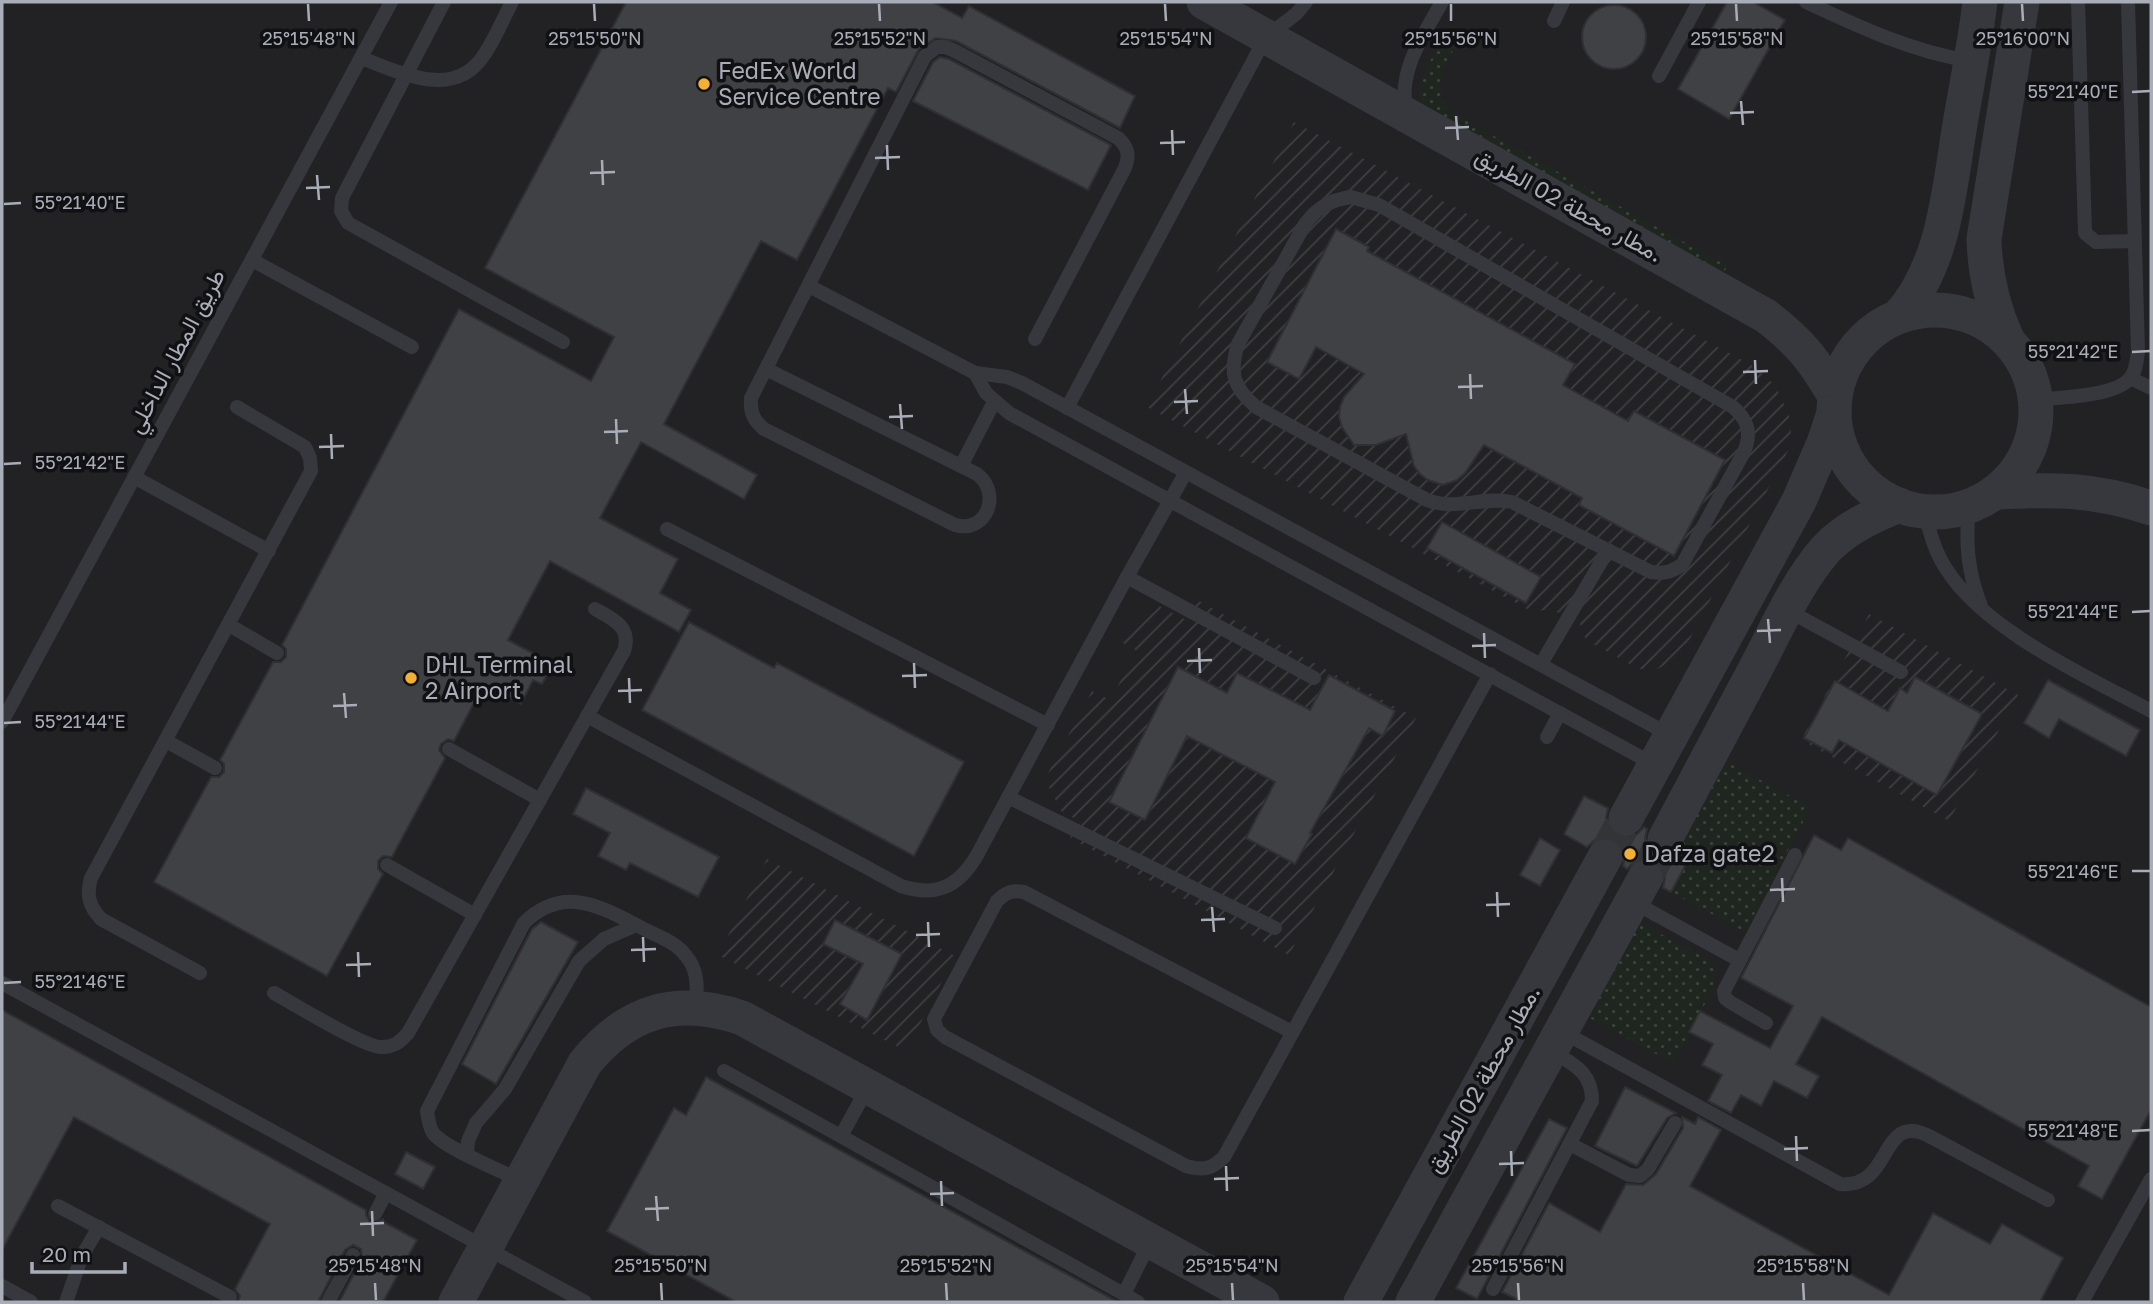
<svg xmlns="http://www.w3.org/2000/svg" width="2153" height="1304" viewBox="0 0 2153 1304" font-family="'Golos Text',Vazirmatn,sans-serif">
  <defs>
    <pattern id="industrial-furrows" width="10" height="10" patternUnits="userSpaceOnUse" patternTransform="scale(1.75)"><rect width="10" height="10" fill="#222225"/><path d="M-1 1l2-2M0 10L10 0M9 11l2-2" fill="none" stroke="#3f3f43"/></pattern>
    <pattern id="grass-dots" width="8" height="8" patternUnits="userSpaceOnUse" patternTransform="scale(1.75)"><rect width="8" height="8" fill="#1e261f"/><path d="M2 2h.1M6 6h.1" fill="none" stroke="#3c433d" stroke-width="1.8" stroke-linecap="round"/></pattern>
  </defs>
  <rect width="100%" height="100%" fill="#161618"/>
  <rect fill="#222225" x="2" y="2" width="2149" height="1300"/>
  <g fill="url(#industrial-furrows)">
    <path d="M1294,122L1750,364L1775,385L1789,415L1791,431L1790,447L1683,652L1675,660L1657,669H1639L1586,640L1579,622L1550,609L1533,612L1147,407Z"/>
    <path d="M1197,600L1416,718L1289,955L1070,838L1079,821L1061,811L1045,779L1092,691L1110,700L1137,651L1123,643L1141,610L1159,606L1186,620Z"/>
    <path d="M1869,614L2018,695L1949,821L1801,740Z"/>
    <path d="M767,859L955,956L906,1051L718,955Z"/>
  </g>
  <g fill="url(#grass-dots)">
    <path d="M1450,26L1463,33C1448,61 1425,87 1454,114L1727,266L1720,281L1421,105C1416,76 1437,51 1450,26Z"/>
    <path d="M1723,760L1811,807L1745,932L1671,892L1692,854L1678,846Z"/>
    <path d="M1631,918L1709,960L1715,972L1714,987L1673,1063L1588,1017Z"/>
  </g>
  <g fill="#404145" stroke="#303034" stroke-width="2">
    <path d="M626,2H933L962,18L969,6L1135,96L1120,128L956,41L936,38L919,49L896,92L888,88L797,260L761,241L664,424L757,475L744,499L641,442L600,518L678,559L660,593L691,610L679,632L550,561L508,640L553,664L542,684L533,680L521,704L484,684L454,741L448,739L441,744L439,750L445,758L392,857L383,856L378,861V869L383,874L327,976L154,882L211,777H219L224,772V764L220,760L273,662H281L286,657V649L282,645L459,309L591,381L614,337L485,268Z"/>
    <path d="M1727,2H1753L1785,20L1729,119L1678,89Z"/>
    <circle cx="1614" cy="37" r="32"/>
    <path d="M940,57L949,59L1111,145L1088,190L913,101L933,62Z"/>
    <path d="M1336,229L1369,247L1367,251L1575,364L1563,385L1628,421L1634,411L1725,460L1674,556L1579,505L1582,498L1484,445L1465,473L1457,480L1443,485L1428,480L1420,474L1414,466L1406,434L1376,445H1354L1342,427L1339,417L1340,407L1344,397L1364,374L1316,347L1299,379L1267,362Z"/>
    <path d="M1442,522L1541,577L1526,603L1427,548Z"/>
    <path d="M689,622L774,668L777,663L964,762L914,856L642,710Z"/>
    <path d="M1178,667L1227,693L1237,673L1310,710L1329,675L1395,711L1383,736L1369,728L1310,833L1312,834L1295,864L1246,838L1275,782L1187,736L1145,820L1109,802Z"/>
    <path d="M1915,677L1982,714L1937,795L1839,740L1832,753L1804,738L1835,681L1888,711L1900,688L1907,693Z"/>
    <path d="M2048,680L2140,730L2126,756L2059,719L2049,738L2024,723Z"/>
    <path d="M586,788L719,857L698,897L630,863L626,870L598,856L610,833L573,814Z"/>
    <path d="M1584,796L1608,808L1606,818L1609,828L1617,836L1626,838L1636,835L1644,827L1647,829L1645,839L1648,849L1655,856L1666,859L1676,856L1683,849L1692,853L1671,892L1663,888L1665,878L1662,868L1654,860L1645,858L1635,861L1627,869L1623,866L1625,857L1622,847L1614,839L1605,837L1595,840L1587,847L1564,834Z"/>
    <path d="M1814,835L1841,850L1848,838L2151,1007V1110L2102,1199L2078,1186L2089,1166L1822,1017L1796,1064L1819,1076L1807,1098L1774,1081L1761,1106L1741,1095L1731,1113L1708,1101L1722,1075L1702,1065L1713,1044L1689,1032L1700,1011L1770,1048L1793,1006L1741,978Z"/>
    <path d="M1540,838L1560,850L1540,886L1520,875Z"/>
    <path d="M835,920L902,954L867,1020L840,1004L863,964L823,944Z"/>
    <path d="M541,922L578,942L496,1084L462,1064L532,929Z"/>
    <path d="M2,1010L366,1210V1215L370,1222L376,1223L383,1219L384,1222L417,1240L383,1302H339L362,1259L361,1249L353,1245L345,1250L318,1302H238L240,1296L235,1289L270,1224L74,1117L2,1250Z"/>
    <path d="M706,1077L1118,1302H736L607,1231L674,1108L686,1115Z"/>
    <path d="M1625,1087L1676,1113L1667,1118L1637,1166L1595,1146Z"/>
    <path d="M1682,1117L1695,1124L1698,1117L1721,1130L1690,1186L1889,1295L1933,1213L1990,1244L2002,1224L2063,1258L2040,1302H1522L1502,1292L1549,1203L1600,1232L1626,1184L1643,1185L1656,1174L1683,1128Z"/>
    <path d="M1549,1119L1567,1128L1477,1299L1456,1288Z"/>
    <path d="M406,1152L435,1167L423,1189L395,1174Z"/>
  </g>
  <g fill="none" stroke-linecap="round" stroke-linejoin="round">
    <g stroke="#333438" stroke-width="35" stroke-dasharray="35 18" stroke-linecap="butt">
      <path d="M1605,857L1626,818"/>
      <path d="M1645,878L1665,839"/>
    </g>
    <g stroke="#37383d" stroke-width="14">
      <path d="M444,2L342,198L341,211L348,223L563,342"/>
      <path d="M1806,2C1859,27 1913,52 1971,61"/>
      <path d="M2078,2L2085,233L2096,242L2135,241"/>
      <path d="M1554,21L1563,2"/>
      <path d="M361,58C400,72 454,101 484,55C495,39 503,19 512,2"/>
      <path d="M1659,76L1699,2"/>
      <path d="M1406,110C1398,70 1423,36 1442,2"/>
      <path d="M1351,197L1379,205L1733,407C1748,420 1752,433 1744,452L1682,565C1671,572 1664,574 1651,572L1512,502C1483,496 1455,511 1427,500L1256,407C1233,387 1229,373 1238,344L1305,224C1318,207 1330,200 1351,197Z"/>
      <path d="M252,260L412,347"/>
      <path d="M809,286L975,373L1007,377L1022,383L1670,735"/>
      <path d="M766,369L977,474C1002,493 987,534 955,525L764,429C753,420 750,412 751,398L925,56L937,47H945L953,50L1118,138C1128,147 1130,155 1125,168L1035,339"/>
      <path d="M975,373L986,393L1009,413L1655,765"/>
      <path d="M2130,378L2151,388"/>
      <path d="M2036,400C2059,397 2117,397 2131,377C2136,370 2137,360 2138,351L2128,2"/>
      <path d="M1067,408L1266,37L1296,14L1306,2"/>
      <path d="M961,466L994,402"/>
      <path d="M134,477L269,551"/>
      <path d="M1969,507C1965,543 1968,573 1981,606"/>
      <path d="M1925,512C1929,531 1934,550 1945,567C1983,630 2088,677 2151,711"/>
      <path d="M667,529L1048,725"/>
      <path d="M1127,577L1314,678"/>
      <path d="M1787,610L1901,672"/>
      <path d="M229,625L277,653"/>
      <path d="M1541,664L1608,550"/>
      <path d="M587,716L901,886C935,897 957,888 976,857L1127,577L1186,472"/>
      <path d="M2,722L391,2"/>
      <path d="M1547,737L1560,713"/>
      <path d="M166,741L215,768"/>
      <path d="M449,749L540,800"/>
      <path d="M1008,797L1275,928"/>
      <path d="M387,865L475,915"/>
      <path d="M1633,902L1739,960"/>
      <path d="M200,973L101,919C89,906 86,895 91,878L311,471L310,458L305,447L237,407"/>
      <path d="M2,983L585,1302"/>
      <path d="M274,993C294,1004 362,1046 380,1047C393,1048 400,1042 408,1033L624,651C632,627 613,619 595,609"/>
      <path d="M1766,1023L1730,1002L1725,998L1724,991L1795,855"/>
      <path d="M1561,1031L1840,1184C1894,1189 1878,1111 1929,1136L2048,1200"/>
      <path d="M1292,1032L1024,892C1012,890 1006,892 997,901L934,1019L937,1030L945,1037L1186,1166C1203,1171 1212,1169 1224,1157L1490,674"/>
      <path d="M724,1071L1138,1302"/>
      <path d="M841,1136L868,1087"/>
      <path d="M1570,1144L1629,1175L1640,1176L1648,1169L1675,1123"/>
      <path d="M467,1154L468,1141L476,1123L505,1089L579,961L604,939L636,925"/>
      <path d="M521,1181C502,1171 444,1148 433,1133C429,1126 428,1119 427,1111L524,923C565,883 603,908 646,930C660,937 677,943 686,956C699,971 697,988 696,1007"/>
      <path d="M58,1206L230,1297"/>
      <path d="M375,1214L386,1193"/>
      <path d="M2,1286L31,1302"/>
      <path d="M1493,1289L1592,1101C1592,1072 1574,1065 1552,1051"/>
      <path d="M1124,1294L1150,1242"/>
      <path d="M66,1302L82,1256L99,1227"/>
      <path d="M328,1302L353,1255"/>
      <path d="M2082,1302L2151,1179"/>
    </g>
    <g stroke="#37383d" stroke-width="35">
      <path d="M1204,2L1766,316C1801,343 1813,359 1835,396"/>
      <circle cx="1935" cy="411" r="101"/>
      <path d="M1899,316C1945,264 1949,190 1960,124C1967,83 1975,43 1980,2"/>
      <path d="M2007,339C1992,306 1985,275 1984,239L2022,2"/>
      <path d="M1997,492C2055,489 2095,489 2151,508"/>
      <path d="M1626,818L1799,501L1824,443L1834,413"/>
      <path d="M1665,839C1696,781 1727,722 1758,664C1778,626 1797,582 1826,549C1846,528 1872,516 1899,505"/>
      <path d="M456,1302L585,1063C628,1010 677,996 742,1018L1262,1302"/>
      <path d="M1361,1302L1605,857"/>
      <path d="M1413,1302L1645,878"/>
    </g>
  </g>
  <path fill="none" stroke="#a8adb8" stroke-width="2.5" d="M308,4L309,21M594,4L595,21M879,4L880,21M1165,4L1166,21M1451,4V21M1736,4L1737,21M2022,4L2023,21M2132,92L2150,91M1741,101L1743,125M1730,113L1754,112M1456,116L1458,140M1445,128L1469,127M1172,130L1173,155M1160,143L1185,142M887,145L888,170M875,158L900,157M602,160L603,185M590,173L615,172M317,175L319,200M306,188L330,187M4,204L21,203M2132,352L2150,351M1755,360L1756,384M1743,372L1768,371M1470,374L1471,399M1458,387L1483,386M1185,389L1187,414M1174,402L1198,401M900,404L902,429M889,417L913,416M616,419L617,444M604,432L628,431M331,434L332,459M319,447L344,446M4,464L21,463M2132,612L2150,611M1768,619L1770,643M1757,631L1781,630M1484,633L1485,658M1472,646L1496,645M1199,648L1200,673M1187,661L1212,660M914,663L915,688M902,676L927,675M629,678L630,703M618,691L642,690M344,693L346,718M333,706L357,705M4,723L21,722M2132,871H2150M1782,878L1783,902M1770,890L1795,889M1497,892L1498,917M1486,905L1510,904M1212,907L1214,932M1201,920L1225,919M928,922L929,947M916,935L940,934M643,937L644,962M631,950L656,949M358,952L359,977M346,965L371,964M4,983L21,982M2132,1131L2150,1130M1796,1136L1797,1161M1784,1149L1808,1148M1511,1151L1512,1176M1499,1164L1524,1163M1226,1166L1227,1191M1214,1179L1239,1178M941,1181L942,1206M930,1194L954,1193M656,1196L658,1221M645,1209L669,1208M372,1211L373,1236M360,1224L384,1223M375,1283L376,1300M661,1283L662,1300M946,1283L947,1300M1232,1283L1233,1300M1518,1283L1519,1300M1803,1283L1804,1300"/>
  <g fill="#f2b134" stroke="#111113" stroke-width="2.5">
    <circle cx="704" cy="84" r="7"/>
    <circle cx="411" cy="678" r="7"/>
    <circle cx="1630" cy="854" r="7"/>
  </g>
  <g text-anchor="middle" stroke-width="7" stroke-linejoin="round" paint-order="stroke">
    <g font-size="23" fill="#a8adb8" stroke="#111113" text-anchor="start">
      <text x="718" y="79">FedEx World<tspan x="718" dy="26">Service Centre</tspan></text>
      <text x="425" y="673">DHL Terminal<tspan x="425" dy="26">2 Airport</tspan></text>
      <text x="1644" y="862">Dafza gate2</text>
    </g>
    <g font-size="23" fill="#a8adb8" stroke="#111113">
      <text transform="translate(1569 205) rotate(29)" y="8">مطار محطة 02 الطريق.</text>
      <text transform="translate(176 351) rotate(-62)" y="8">طريق المطار الداخلي</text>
      <text transform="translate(1483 1079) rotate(-61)" y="8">مطار محطة 02 الطريق.</text>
    </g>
  </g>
  <g font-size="18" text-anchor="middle" fill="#a8adb8" stroke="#111113" stroke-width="7" stroke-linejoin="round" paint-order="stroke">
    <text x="309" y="45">25°15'48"N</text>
    <text x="595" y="45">25°15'50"N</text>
    <text x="880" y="45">25°15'52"N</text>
    <text x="1166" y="45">25°15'54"N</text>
    <text x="1451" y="45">25°15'56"N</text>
    <text x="1737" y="45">25°15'58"N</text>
    <text x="2023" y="45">25°16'00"N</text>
    <text x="2073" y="98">55°21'40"E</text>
    <text x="80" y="209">55°21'40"E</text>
    <text x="2073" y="358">55°21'42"E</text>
    <text x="80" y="469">55°21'42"E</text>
    <text x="2073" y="618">55°21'44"E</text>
    <text x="80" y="728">55°21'44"E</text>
    <text x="2073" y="878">55°21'46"E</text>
    <text x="80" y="988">55°21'46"E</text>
    <text x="2073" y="1137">55°21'48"E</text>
    <text x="375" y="1272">25°15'48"N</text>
    <text x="661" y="1272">25°15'50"N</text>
    <text x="946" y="1272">25°15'52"N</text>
    <text x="1232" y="1272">25°15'54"N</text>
    <text x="1518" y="1272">25°15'56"N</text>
    <text x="1803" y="1272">25°15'58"N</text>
  </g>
  <rect width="2153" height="1304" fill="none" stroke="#a8adb8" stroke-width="7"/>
  <path d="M32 1262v10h93v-10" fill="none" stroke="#a8adb8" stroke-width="3.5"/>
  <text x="42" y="1262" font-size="21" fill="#a8adb8" stroke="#111113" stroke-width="5" paint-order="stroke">20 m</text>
</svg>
